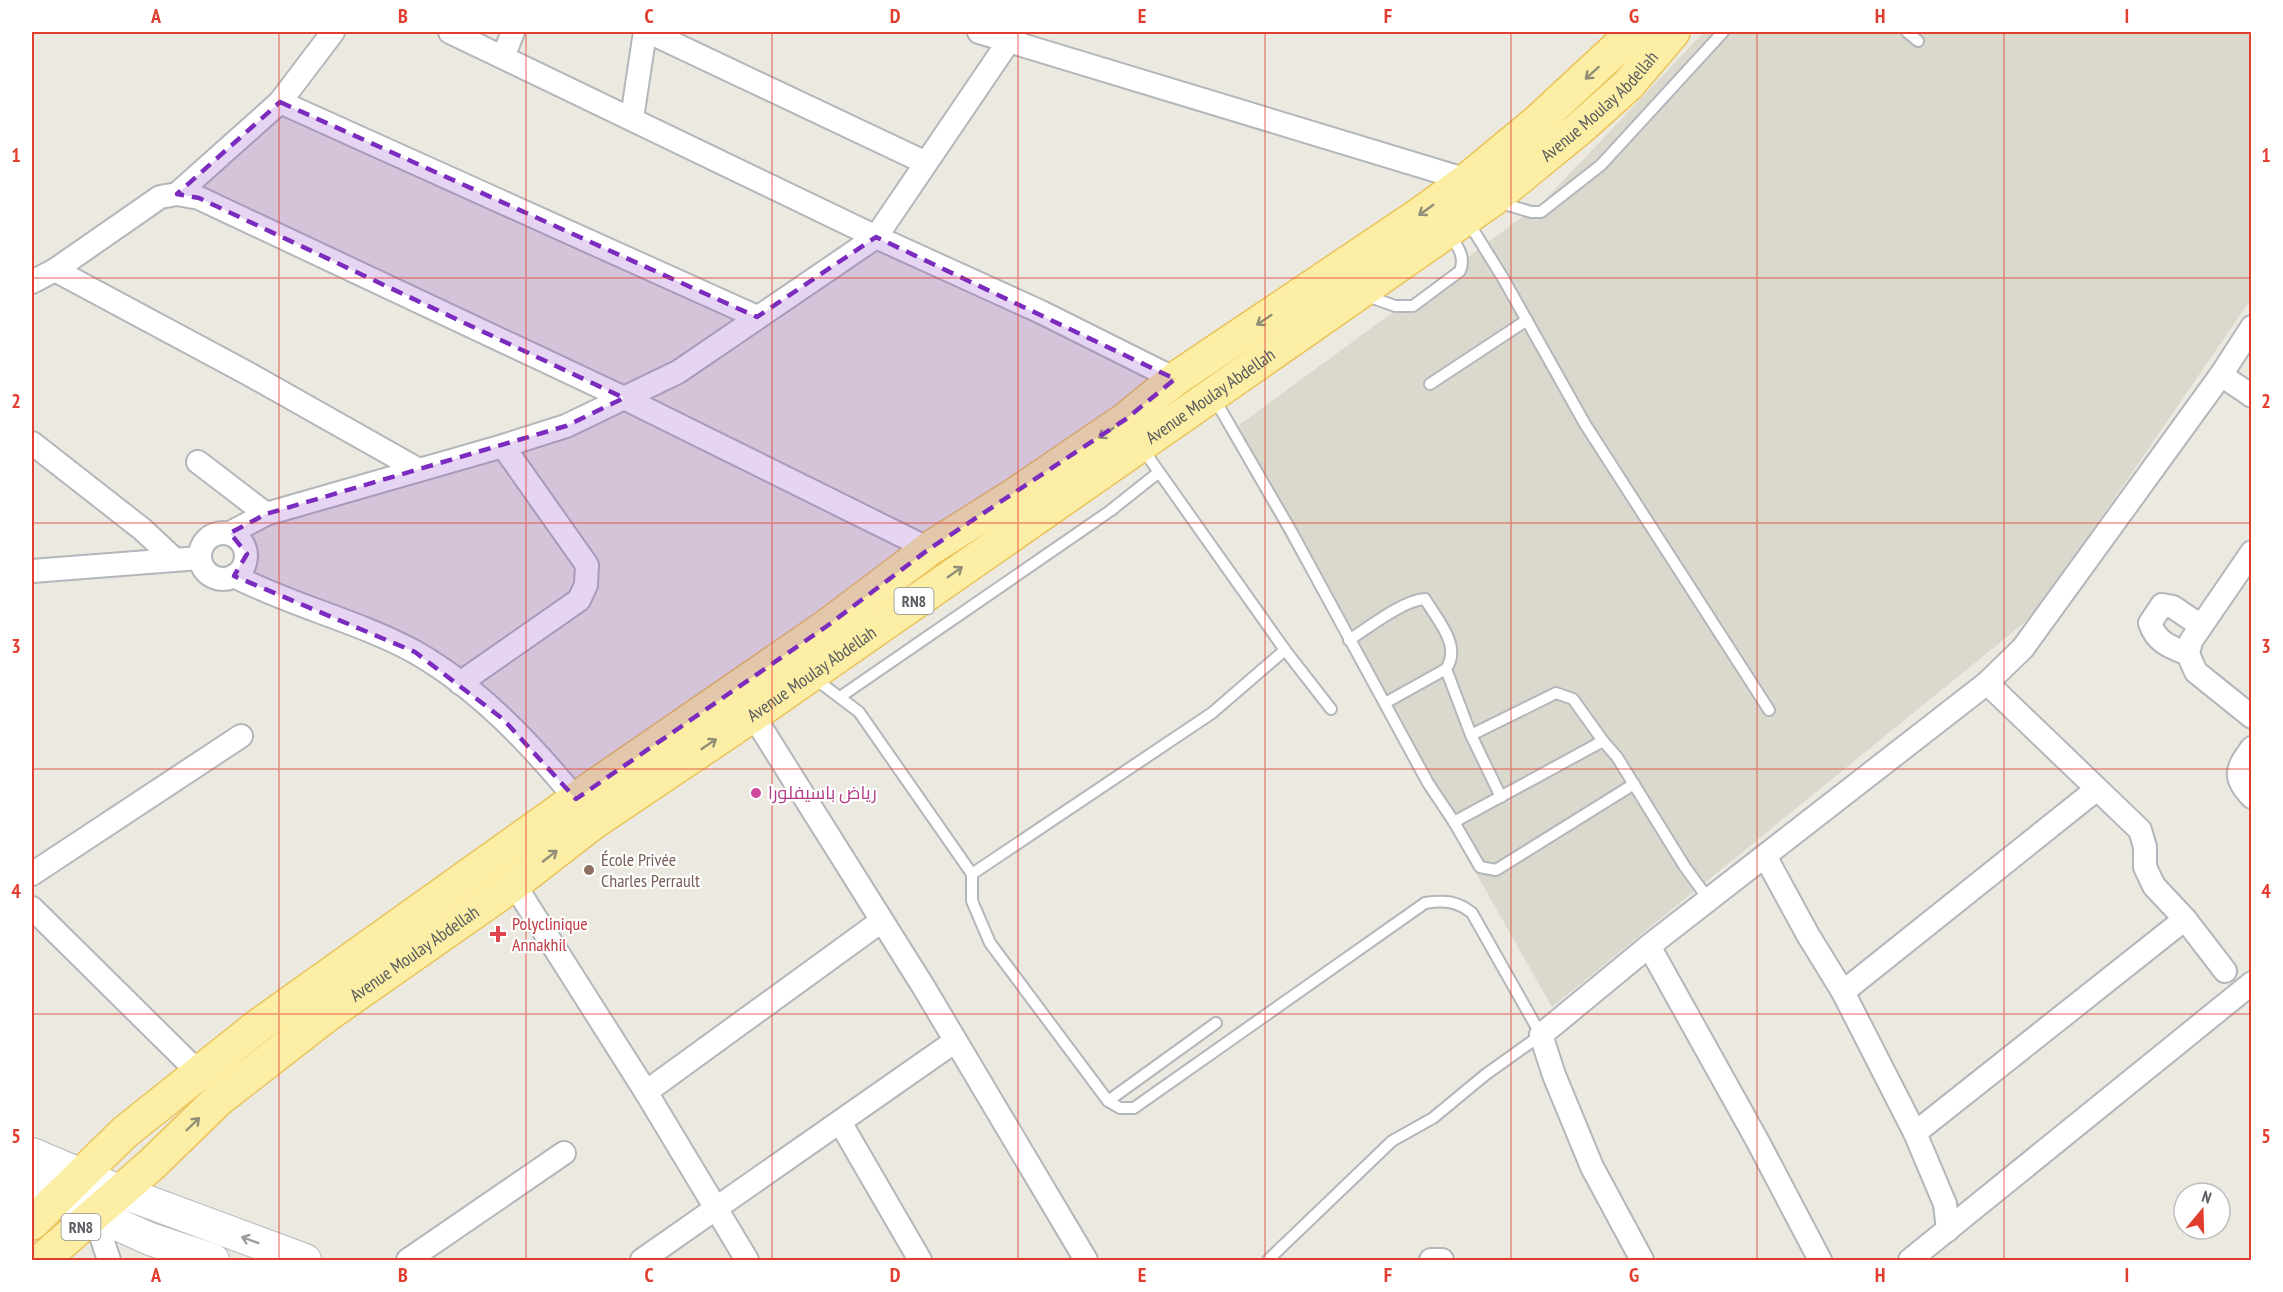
<svg xmlns="http://www.w3.org/2000/svg" width="2283" height="1292" viewBox="0 0 2283 1292" font-family="'PT Sans Narrow',Cairo,sans-serif">
  <rect width="100%" height="100%" fill="#ebe9e0"/>
  <path fill="#dbd8ce" d="M1704,32H2251V299L2036,613L1552,1007L1227,434L1544,201Z"/>
  <g fill="none" stroke-linecap="round" stroke-linejoin="round">
    <defs>
      <g id="lane">
        <path d="M1907,32L1918,41"/>
        <path d="M1498,202L1531,212H1541L1601,165L1723,32"/>
        <path d="M1467,220L1503,278L1585,424L1769,710"/>
        <path d="M1367,296L1395,306H1413L1460,271C1466,256 1457,246 1449,233"/>
        <path d="M1430,384L1527,320"/>
        <path d="M1214,398L1291,531L1428,783L1454,822L1603,741L1617,757L1685,867L1709,900"/>
        <path d="M1349,640C1368,628 1403,600 1425,599C1438,621 1462,646 1446,669L1471,735L1556,693L1573,699L1603,741"/>
        <path d="M1285,650L1331,709"/>
        <path d="M814,678L859,712L972,874L1212,713L1285,650L1142,448"/>
        <path d="M840,697L1110,511L1159,472"/>
        <path d="M1385,703L1446,669"/>
        <path d="M1471,735L1501,797"/>
        <path d="M1454,822L1480,867L1496,870L1634,784"/>
        <path d="M972,874V901L990,943L1108,1101L1120,1108H1134L1425,903C1445,900 1457,901 1472,913L1541,1035L1485,1075L1433,1118L1392,1141L1268,1260"/>
        <path d="M1108,1101L1216,1023"/>
      </g>
      <g id="street">
        <path d="M450,32L876,237L1041,312L1175,379"/>
        <path d="M649,32L924,162"/>
        <path d="M979,32L1467,180"/>
        <path d="M503,57L513,32"/>
        <path d="M280,102L757,317"/>
        <path d="M632,118L645,32"/>
        <path d="M177,194L280,102L333,32"/>
        <path d="M55,270L247,373L419,470"/>
        <path d="M32,282L55,270L160,197L177,194L199,198L624,398L929,549"/>
        <path d="M2221,375L2252,396"/>
        <path d="M32,443L142,529L173,558"/>
        <path d="M198,462L266,514"/>
        <circle cx="223" cy="556" r="23"/>
        <path d="M230,533L266,514L503,446L566,426L678,372L876,237L1015,32"/>
        <path d="M2252,552L2191,641L2188,654L2196,672L2252,717"/>
        <path d="M32,571L200,558"/>
        <path d="M234,576C292,606 358,621 415,652C478,688 530,743 576,799"/>
        <path d="M2188,654C2170,647 2156,642 2150,623L2162,605L2173,607L2201,626"/>
        <path d="M460,683L579,600L586,585L587,565L503,446"/>
        <path d="M1987,683L2140,830L2145,847V867L2154,886L2185,919L2225,971"/>
        <path d="M753,715L923,986L1086,1260"/>
        <path d="M2252,748C2237,768 2232,777 2252,797"/>
        <path d="M1765,856L1808,935L1843,992L1915,1133L1945,1204L1948,1230"/>
        <path d="M32,874L241,736"/>
        <path d="M514,884L646,1092L747,1260"/>
        <path d="M32,908L199,1073"/>
        <path d="M1649,946L1757,1140L1820,1260"/>
        <path d="M1843,992L2097,789"/>
        <path d="M646,1092L880,922"/>
        <path d="M840,1122L920,1260"/>
        <path d="M1915,1133L2185,919"/>
        <path d="M94,1215L109,1260"/>
        <path d="M408,1260L564,1153"/>
        <path d="M642,1260L954,1042"/>
        <path d="M1431,1260H1442"/>
        <path d="M1642,1260L1592,1167L1554,1075L1541,1035L1649,946L1987,683L2023,648L2221,375L2252,327"/>
        <path d="M1910,1260L2252,983"/>
      </g>
      <g id="secondary">
        <path d="M32,1154L119,1191L305,1260"/>
        <path d="M32,1186L150,1239L213,1260"/>
      </g>
      <g id="primary">
        <path d="M32,1223L125,1132L258,1026L576,799L827,626L929,549L1013,496L1126,419L1175,379L1416,217L1467,180L1536,123L1634,32"/>
        <path id="s1" d="M42,1260L151,1165L219,1099L327,1015L514,884L594,822L753,715L1492,200L1580,128L1628,85L1673,32"/>
      </g>
    </defs>
    <use href="#lane" stroke="#b3b6ba" stroke-width="14"/>
    <use href="#street" stroke="#b3b6ba" stroke-width="26"/>
    <use href="#secondary" stroke="#b4b7bc" stroke-width="34"/>
    <use href="#primary" stroke="#ebc359" stroke-width="36"/>
    <use href="#lane" stroke="#fff" stroke-width="10"/>
    <use href="#street" stroke="#fff" stroke-width="22"/>
    <use href="#secondary" stroke="#fff" stroke-width="32"/>
    <use href="#primary" stroke="#fceea5" stroke-width="33"/>
  </g>
  <defs><path id="oneway-shaft" d="M-6 0H5M1.5-3L5.5 0L1.5 3" fill="none" stroke-width="1.6" stroke-linecap="round" stroke-linejoin="round" transform="scale(1.5)"/></defs>
  <g stroke="#928f78">
    <use href="#oneway-shaft" transform="translate(1592 73) rotate(138)"/>
    <use href="#oneway-shaft" transform="translate(1426 210) rotate(144)"/>
    <use href="#oneway-shaft" transform="translate(1264 320) rotate(146)"/>
    <use href="#oneway-shaft" transform="translate(1106 433) rotate(146)"/>
    <use href="#oneway-shaft" transform="translate(955 572) rotate(-35)"/>
    <use href="#oneway-shaft" transform="translate(709 744) rotate(-34)"/>
    <use href="#oneway-shaft" transform="translate(550 856) rotate(-38)"/>
    <use href="#oneway-shaft" transform="translate(193 1124) rotate(-44)"/>
  </g>
  <use stroke="#9b9da0" href="#oneway-shaft" transform="translate(250 1240) rotate(-160)"/>
  <path fill="#7b2cbf" fill-opacity="0.2" stroke="#7b2cbf" stroke-width="4.5" stroke-dasharray="12 8" stroke-linejoin="round" d="M280,102L757,317L876,237L1175,379L1126,419L929,549L827,626L576,799L503,719L415,652L234,576L247,554L230,533L266,514L566,426L624,398L199,198L177,194Z"/>
  <path fill="none" stroke="#e23e30" stroke-width="1.5" stroke-opacity="0.55" d="M279,32V1260M526,32V1260M772,32V1260M1018,32V1260M1265,32V1260M1511,32V1260M1757,32V1260M2004,32V1260M32,278H2252M32,523H2252M32,769H2252M32,1014H2252"/>
  <circle fill="#d1479c" stroke="#fff" stroke-width="2" cx="756" cy="793" r="6"/>
  <circle fill="#8d6e63" stroke="#fff" stroke-width="2" cx="589" cy="870" r="6"/>
  <path fill="#e0444e" stroke="#fff" stroke-width="2" d="M495 925h6v6h6v6h-6v6h-6v-6h-6v-6h6z"/>
  <g text-anchor="middle" stroke-width="4.5" stroke-linejoin="round" paint-order="stroke">
    <g fill="#fff" stroke="#8b8d90" stroke-width="1.5">
      <rect x="894.5" y="588" width="39" height="26" rx="4.5"/>
      <rect x="61.5" y="1214" width="39" height="26" rx="4.5"/>
    </g>
    <g font-size="16" font-weight="bold" fill="#595c60">
      <text x="914" y="607">RN8</text>
      <text x="81" y="1233">RN8</text>
    </g>
    <g font-size="18" fill="#595c60" stroke="#fff">
      <text dy="6" stroke="none"><textPath href="#s1" startOffset="1941">Avenue Moulay Abdellah</textPath></text>
      <text dy="6" stroke="none"><textPath href="#s1" startOffset="1455">Avenue Moulay Abdellah</textPath></text>
      <text dy="6" stroke="none"><textPath href="#s1" startOffset="969">Avenue Moulay Abdellah</textPath></text>
      <text dy="6" stroke="none"><textPath href="#s1" startOffset="483">Avenue Moulay Abdellah</textPath></text>
    </g>
    <g font-size="18" fill="#b23c85" stroke="#fff" text-anchor="start">
      <text x="768" y="799">رياض باسيفلورا</text>
    </g>
    <g font-size="18" fill="#785e54" stroke="#fff" text-anchor="start">
      <text x="601" y="866">École Privée<tspan x="601" dy="21">Charles Perrault</tspan></text>
    </g>
    <g font-size="18" fill="#be3a42" stroke="#fff" text-anchor="start">
      <text x="512" y="930">Polyclinique<tspan x="512" dy="21">Annakhil</tspan></text>
    </g>
  </g>
  <rect width="2283" height="1292" fill="none" stroke="#ffffff" stroke-width="66"/>
  <g transform="translate(2202 1211) rotate(19)"><circle r="28" fill="#ffffff" stroke="#bdbebf" stroke-width="1.5"/>
  <path d="M0-4.5L10 22L0 15L-10 22Z" fill="#e23e30"/>
  <text y="-9" font-size="16" font-weight="bold" text-anchor="middle" fill="#595c60">N</text>
  </g>
  <rect x="33" y="33" width="2217" height="1226" fill="none" stroke="#e23e30" stroke-width="2"/>
  <g font-size="20" text-anchor="middle" font-weight="bold" fill="#e23e30">
    <text x="156" y="23">A</text>
    <text x="403" y="23">B</text>
    <text x="649" y="23">C</text>
    <text x="895" y="23">D</text>
    <text x="1142" y="23">E</text>
    <text x="1388" y="23">F</text>
    <text x="1634" y="23">G</text>
    <text x="1880" y="23">H</text>
    <text x="2127" y="23">I</text>
    <text x="16" y="162">1</text>
    <text x="2266" y="162">1</text>
    <text x="16" y="408">2</text>
    <text x="2266" y="408">2</text>
    <text x="16" y="653">3</text>
    <text x="2266" y="653">3</text>
    <text x="16" y="898">4</text>
    <text x="2266" y="898">4</text>
    <text x="16" y="1143">5</text>
    <text x="2266" y="1143">5</text>
    <text x="156" y="1282">A</text>
    <text x="403" y="1282">B</text>
    <text x="649" y="1282">C</text>
    <text x="895" y="1282">D</text>
    <text x="1142" y="1282">E</text>
    <text x="1388" y="1282">F</text>
    <text x="1634" y="1282">G</text>
    <text x="1880" y="1282">H</text>
    <text x="2127" y="1282">I</text>
  </g>
</svg>
